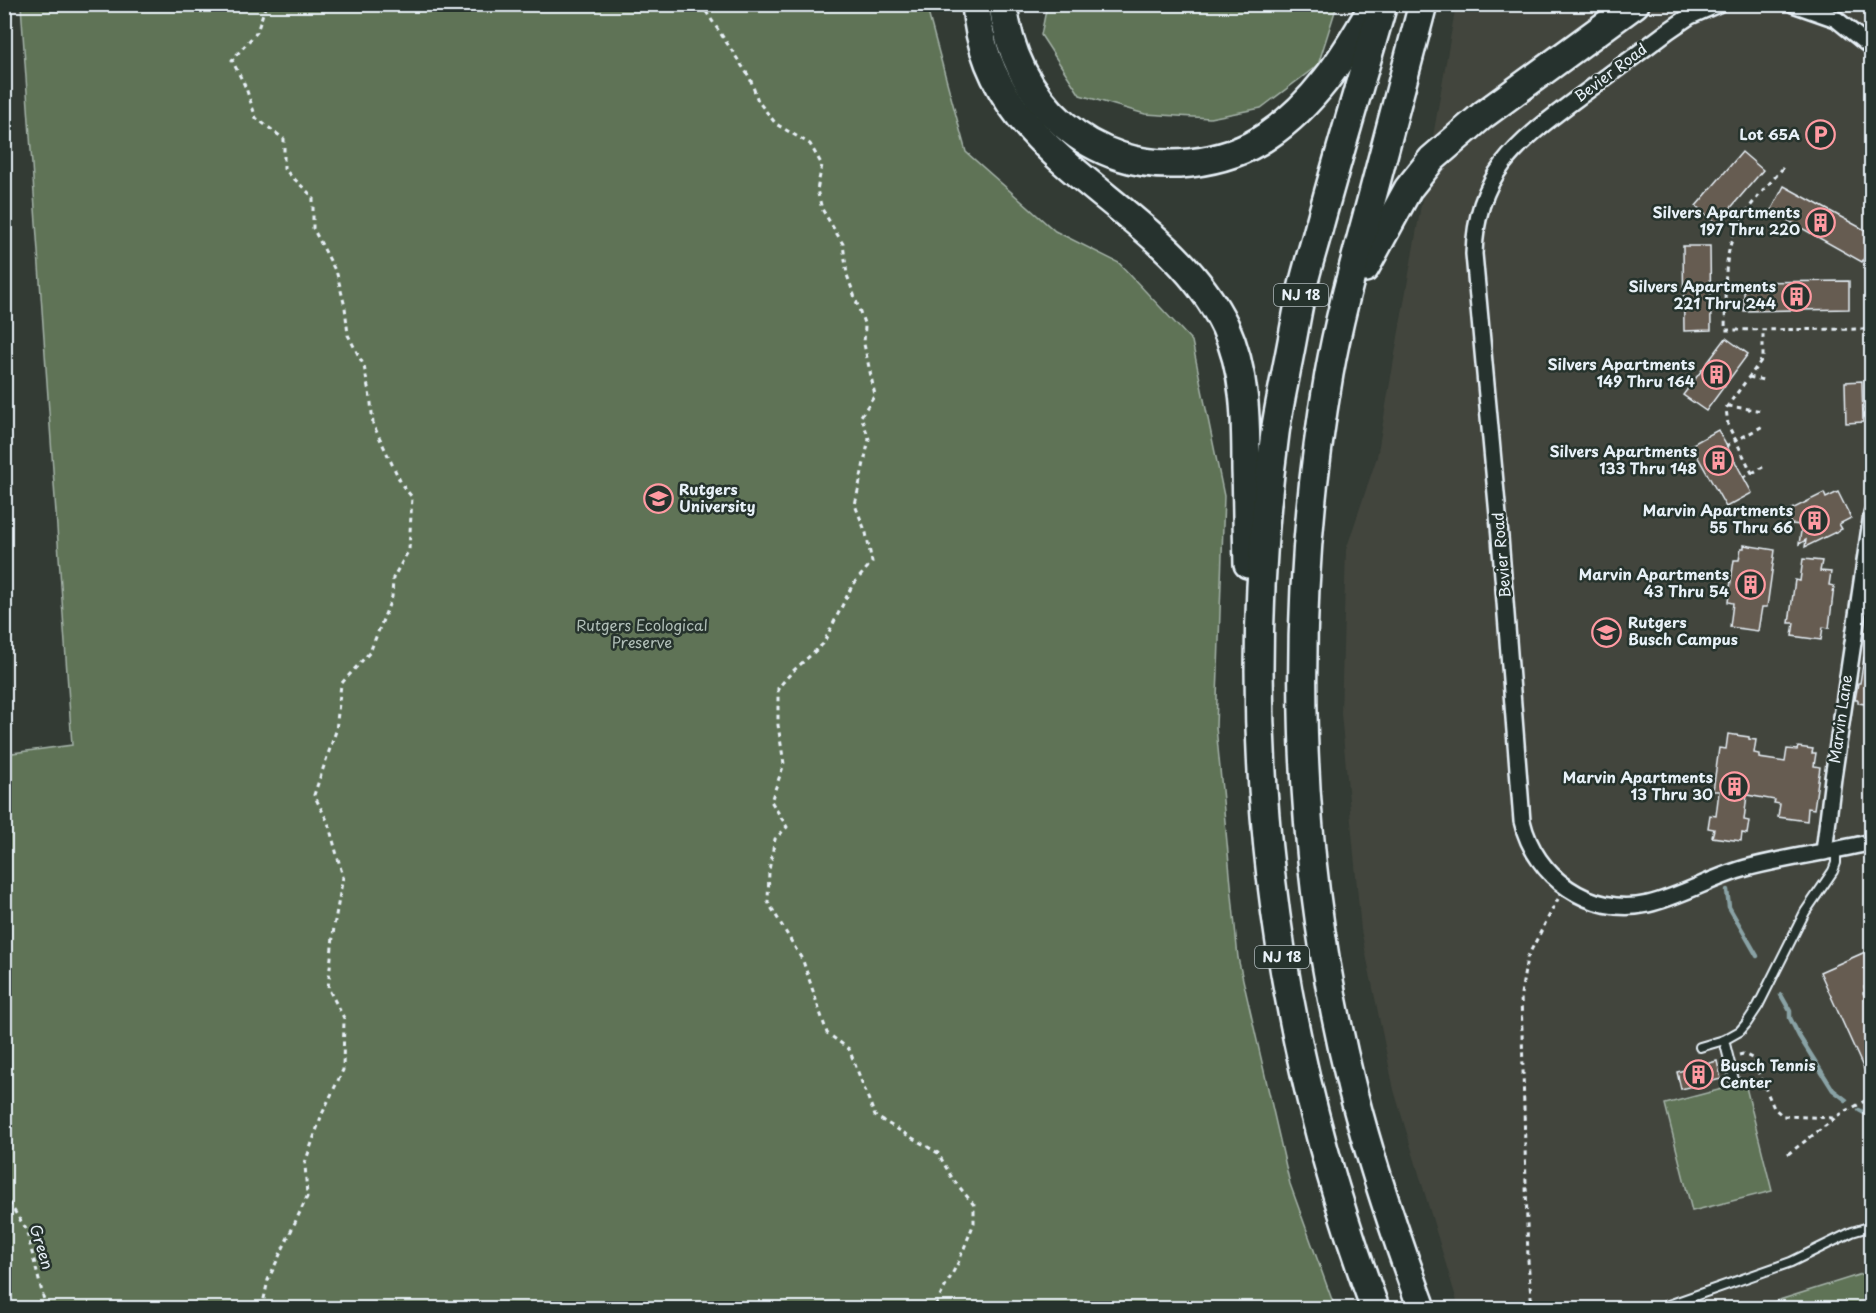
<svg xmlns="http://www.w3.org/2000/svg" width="1876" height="1313" viewBox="0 0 1876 1313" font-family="'Playpen Sans',sans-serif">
  <rect width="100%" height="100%" fill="#333b34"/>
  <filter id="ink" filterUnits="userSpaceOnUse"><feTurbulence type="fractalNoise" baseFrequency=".0167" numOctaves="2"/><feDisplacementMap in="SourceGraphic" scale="12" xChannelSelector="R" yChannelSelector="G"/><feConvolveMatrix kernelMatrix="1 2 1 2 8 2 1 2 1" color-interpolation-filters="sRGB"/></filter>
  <g filter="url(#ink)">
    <path fill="#42453d" d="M1456,5H1871V1308H1459L1394,1090L1361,930L1341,713L1346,550L1377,457Z"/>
    <g fill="#5f7357" stroke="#a4b2a8" stroke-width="1.5">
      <path d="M21,5H926L966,152L1055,231L1119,263L1192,341L1224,496L1216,727L1238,958L1290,1184L1335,1308H5V754L72,745Z"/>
      <path d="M1047,5V4L1337,5L1318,65L1261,108L1210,118L1145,114L1080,95L1041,35Z"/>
      <path d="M1745,1083L1772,1191L1692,1211L1665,1104Z"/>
      <path d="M1871,1271V1308H1754Z"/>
    </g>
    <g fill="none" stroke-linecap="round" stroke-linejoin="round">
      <g stroke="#89a2a5" stroke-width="4.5">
        <path d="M1727,890L1729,907L1757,956"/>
        <path d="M1781,995L1790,1011V1018L1799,1036L1833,1090L1846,1100"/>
        <path d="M1859,1110L1872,1117"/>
      </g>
    </g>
    <g fill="#665b51" stroke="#e8f1f8" stroke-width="1.5">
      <path d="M1742,152L1763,170L1717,224L1696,206Z"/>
      <path d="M1784,186L1872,234V245L1862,262L1771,211Z"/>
      <path d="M1683,246H1710L1711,330L1684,331Z"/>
      <path d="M1849,281V309L1744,311V282Z"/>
      <path d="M1726,338L1748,354L1706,411L1683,395Z"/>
      <path d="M1862,381L1863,422L1846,423L1845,382Z"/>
      <path d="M1718,430L1752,493L1726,507L1691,445Z"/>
      <path d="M1838,492L1851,518L1839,524L1842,529L1805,547L1806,540L1799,544L1802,525L1791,524L1786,512L1824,493L1826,498Z"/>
      <path d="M1744,545L1775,550L1767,607H1762L1758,631L1730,627L1733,603L1728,602L1734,560H1739L1741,548H1744Z"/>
      <path d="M1803,559L1822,561L1820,571L1831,572L1829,585L1834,586L1829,628L1823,627L1821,640L1792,636L1794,623H1789L1795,580L1800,581Z"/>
      <path d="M1864,658H1872V705L1858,703V700H1855L1858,683H1860Z"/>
      <path d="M1728,734L1749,737V739L1756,740L1754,753L1759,754V758L1785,762L1787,749L1797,750L1798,747L1813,749L1812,753H1816L1814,766L1820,767L1814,809L1808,808L1807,821L1778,817L1780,804L1774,803L1775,800L1747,795L1744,820L1749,821L1747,834L1742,833L1741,841L1712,837L1714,829L1708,828L1710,815L1716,816L1719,791H1713L1719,748L1726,749Z"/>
      <path d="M1872,949V984L1864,987L1866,992L1863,993L1872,1013V1087L1820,972Z"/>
      <path d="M1717,1061L1721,1079L1681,1089L1677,1072Z"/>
    </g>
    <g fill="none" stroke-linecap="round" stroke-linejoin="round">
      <defs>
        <g id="lane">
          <path d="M1724,1040L1734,1080"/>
          <path d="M1700,1047L1724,1040L1740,1031L1746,1024L1758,1006L1805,912L1833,871L1836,863V850"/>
          <path d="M1660,1308L1791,1262L1852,1232L1872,1226"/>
        </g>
        <g id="street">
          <path d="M1718,4L1690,16L1668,31C1639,53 1609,75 1579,97C1519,142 1476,172 1474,254L1500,537L1522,821C1535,877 1590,917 1648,904C1682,896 1713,877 1746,868C1787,857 1830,852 1872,842"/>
          <path d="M1793,4L1836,19L1872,48"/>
          <path d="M1824,852L1833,778L1872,514"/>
        </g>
        <g id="highway">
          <path d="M976,4C986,163 1163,198 1225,326C1246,372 1246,420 1246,469C1247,500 1247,532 1248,564"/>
          <path d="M1003,4C1013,101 1091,174 1190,163C1216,160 1244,152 1267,136C1313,105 1343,59 1370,11"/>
          <path d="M1365,268L1408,189L1432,159L1483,115L1635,4"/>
          <path d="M1375,1308C1271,1027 1235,730 1275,433C1278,411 1283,389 1287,367C1292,343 1296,318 1301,294C1306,270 1314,247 1320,223C1340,150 1362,77 1383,4"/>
          <path d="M1422,1308C1396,1237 1372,1166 1353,1092C1294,859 1288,611 1329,374C1339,317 1355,261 1370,205C1388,138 1405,71 1423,4"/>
        </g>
      </defs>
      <use href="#lane" stroke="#e8f1f8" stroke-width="12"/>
      <use href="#street" stroke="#e8f1f8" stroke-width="20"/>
      <use href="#highway" stroke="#e8f1f8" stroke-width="32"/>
      <g stroke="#e8f1f8" stroke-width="3" stroke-dasharray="4.5 4.5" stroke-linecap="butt">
        <path d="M701,4L750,78L758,101L776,124L810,144L822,165L817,190L822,209L843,244L847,275L865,326L864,344L875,395L861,416L869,439L855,505L866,533L872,562L852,586L823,644L792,672L778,688V725L784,764L771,801L787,827L775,839L769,870L768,902L803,961L827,1033L849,1049L875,1116L938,1153L952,1178L974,1205V1223L959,1261L934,1308"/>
        <path d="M1783,168C1766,188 1745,208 1735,232C1722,261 1726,299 1725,330L1872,329"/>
        <path d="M1749,377L1763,380"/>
        <path d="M1728,406L1763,411"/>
        <path d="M1726,446L1763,426"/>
        <path d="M1752,473L1763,467"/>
        <path d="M1743,477L1752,473L1728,425L1726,408L1763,358V330"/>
        <path d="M1864,658L1872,655"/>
        <path d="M1863,667L1872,668"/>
        <path d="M1739,1055L1743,1054L1752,1058L1774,1108L1783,1116L1835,1118"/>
        <path d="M1788,1154L1841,1114L1872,1097"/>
        <path d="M4,1195L26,1229L46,1308"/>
        <path d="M262,1308L268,1280L307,1197L305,1163L322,1114L343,1070L344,1018L328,988L334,926L343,877L328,822L314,795L336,731L341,684L370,652L392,597L393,578L409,550L412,497L402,485L373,424L371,403L364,366L348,335L345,307L337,274L313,228V197L284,169V139L256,118L246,88L232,60L257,32L266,4"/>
        <path d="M1535,1308L1531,1297L1528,1260L1521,994L1527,958L1558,899"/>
      </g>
      <use href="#lane" stroke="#26332d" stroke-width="8"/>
      <use href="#street" stroke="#26332d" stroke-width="15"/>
      <use href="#highway" stroke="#26332d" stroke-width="27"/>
    </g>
  </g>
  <defs>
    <symbol id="parking-ring" viewBox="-11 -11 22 22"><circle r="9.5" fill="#26332d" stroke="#ff9aa2" stroke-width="1.5"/><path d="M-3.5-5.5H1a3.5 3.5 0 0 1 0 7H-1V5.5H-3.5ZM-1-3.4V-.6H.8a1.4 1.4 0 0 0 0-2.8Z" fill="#ff9aa2"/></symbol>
    <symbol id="building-ring" viewBox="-11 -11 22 22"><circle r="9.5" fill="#26332d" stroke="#ff9aa2" stroke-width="1.5"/><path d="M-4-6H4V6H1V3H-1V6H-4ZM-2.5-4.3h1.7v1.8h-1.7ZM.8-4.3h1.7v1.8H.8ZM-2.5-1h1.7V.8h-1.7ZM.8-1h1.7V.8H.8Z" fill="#ff9aa2"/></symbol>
    <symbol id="university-ring" viewBox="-11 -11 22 22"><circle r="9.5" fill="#26332d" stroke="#ff9aa2" stroke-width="1.5"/><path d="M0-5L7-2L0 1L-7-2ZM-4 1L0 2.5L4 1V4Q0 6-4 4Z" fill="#ff9aa2"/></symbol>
  </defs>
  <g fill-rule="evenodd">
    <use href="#parking-ring" x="1804" y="118" width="33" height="33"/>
    <use href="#building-ring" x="1804" y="206" width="33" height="33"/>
    <use href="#building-ring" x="1780" y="280" width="33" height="33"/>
    <use href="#building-ring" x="1700" y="358" width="33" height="33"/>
    <use href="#building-ring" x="1702" y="444" width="33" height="33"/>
    <use href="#university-ring" x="642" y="482" width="33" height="33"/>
    <use href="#building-ring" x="1798" y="504" width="33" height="33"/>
    <use href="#building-ring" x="1734" y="568" width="33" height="33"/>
    <use href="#university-ring" x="1590" y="616" width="33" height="33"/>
    <use href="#building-ring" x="1718" y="770" width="33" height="33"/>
    <use href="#building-ring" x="1682" y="1058" width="33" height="33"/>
  </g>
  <g text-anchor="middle" stroke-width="5" stroke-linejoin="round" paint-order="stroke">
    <g fill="#26332d" stroke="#aeb8bb" stroke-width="1.5">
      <rect x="1274" y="284" width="54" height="22" rx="4.5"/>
      <rect x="1255" y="946" width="54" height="22" rx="4.5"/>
    </g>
    <g font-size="14" font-weight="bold" fill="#e8f1f8">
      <text x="1301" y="300">NJ 18</text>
      <text x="1282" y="962">NJ 18</text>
    </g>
    <g font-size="15" fill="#e8f1f8" stroke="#26332d">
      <text transform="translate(1611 73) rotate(-37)" y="5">Bevier Road</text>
      <text transform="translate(1502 555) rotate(-95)" y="5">Bevier Road</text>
      <text transform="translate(1841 719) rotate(-82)" y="5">Marvin Lane</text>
      <text transform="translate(41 1247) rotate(73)" y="5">Green</text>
    </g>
    <g font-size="15" font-weight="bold" fill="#e8f1f8" stroke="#26332d" text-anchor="end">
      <text x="1800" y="140">Lot 65A</text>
      <text x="1800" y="218">Silvers Apartments<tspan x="1800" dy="17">197 Thru 220</tspan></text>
      <text x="1776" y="292">Silvers Apartments<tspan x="1776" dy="17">221 Thru 244</tspan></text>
      <text x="1695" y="370">Silvers Apartments<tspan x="1695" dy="17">149 Thru 164</tspan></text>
      <text x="1697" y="457">Silvers Apartments<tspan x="1697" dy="17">133 Thru 148</tspan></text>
      <text x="679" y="495" text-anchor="start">Rutgers<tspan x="679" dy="17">University</tspan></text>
      <text x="1793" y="516">Marvin Apartments<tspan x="1793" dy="17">55 Thru 66</tspan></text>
      <text x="1729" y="580">Marvin Apartments<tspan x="1729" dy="17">43 Thru 54</tspan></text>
      <text x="1628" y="628" text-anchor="start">Rutgers<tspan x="1628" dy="17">Busch Campus</tspan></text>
      <text x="1713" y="783">Marvin Apartments<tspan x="1713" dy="17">13 Thru 30</tspan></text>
      <text x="1720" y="1071" text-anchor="start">Busch Tennis<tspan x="1720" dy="17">Center</tspan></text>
    </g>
    <g font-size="15" fill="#b1bfb8" stroke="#26332d">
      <text x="642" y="631">Rutgers Ecological<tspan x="642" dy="17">Preserve</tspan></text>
    </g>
  </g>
  <rect width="1876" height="1313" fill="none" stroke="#26332d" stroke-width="24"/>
  <rect x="12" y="12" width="1852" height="1289" fill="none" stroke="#e8f1f8" stroke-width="2" filter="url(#ink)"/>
</svg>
